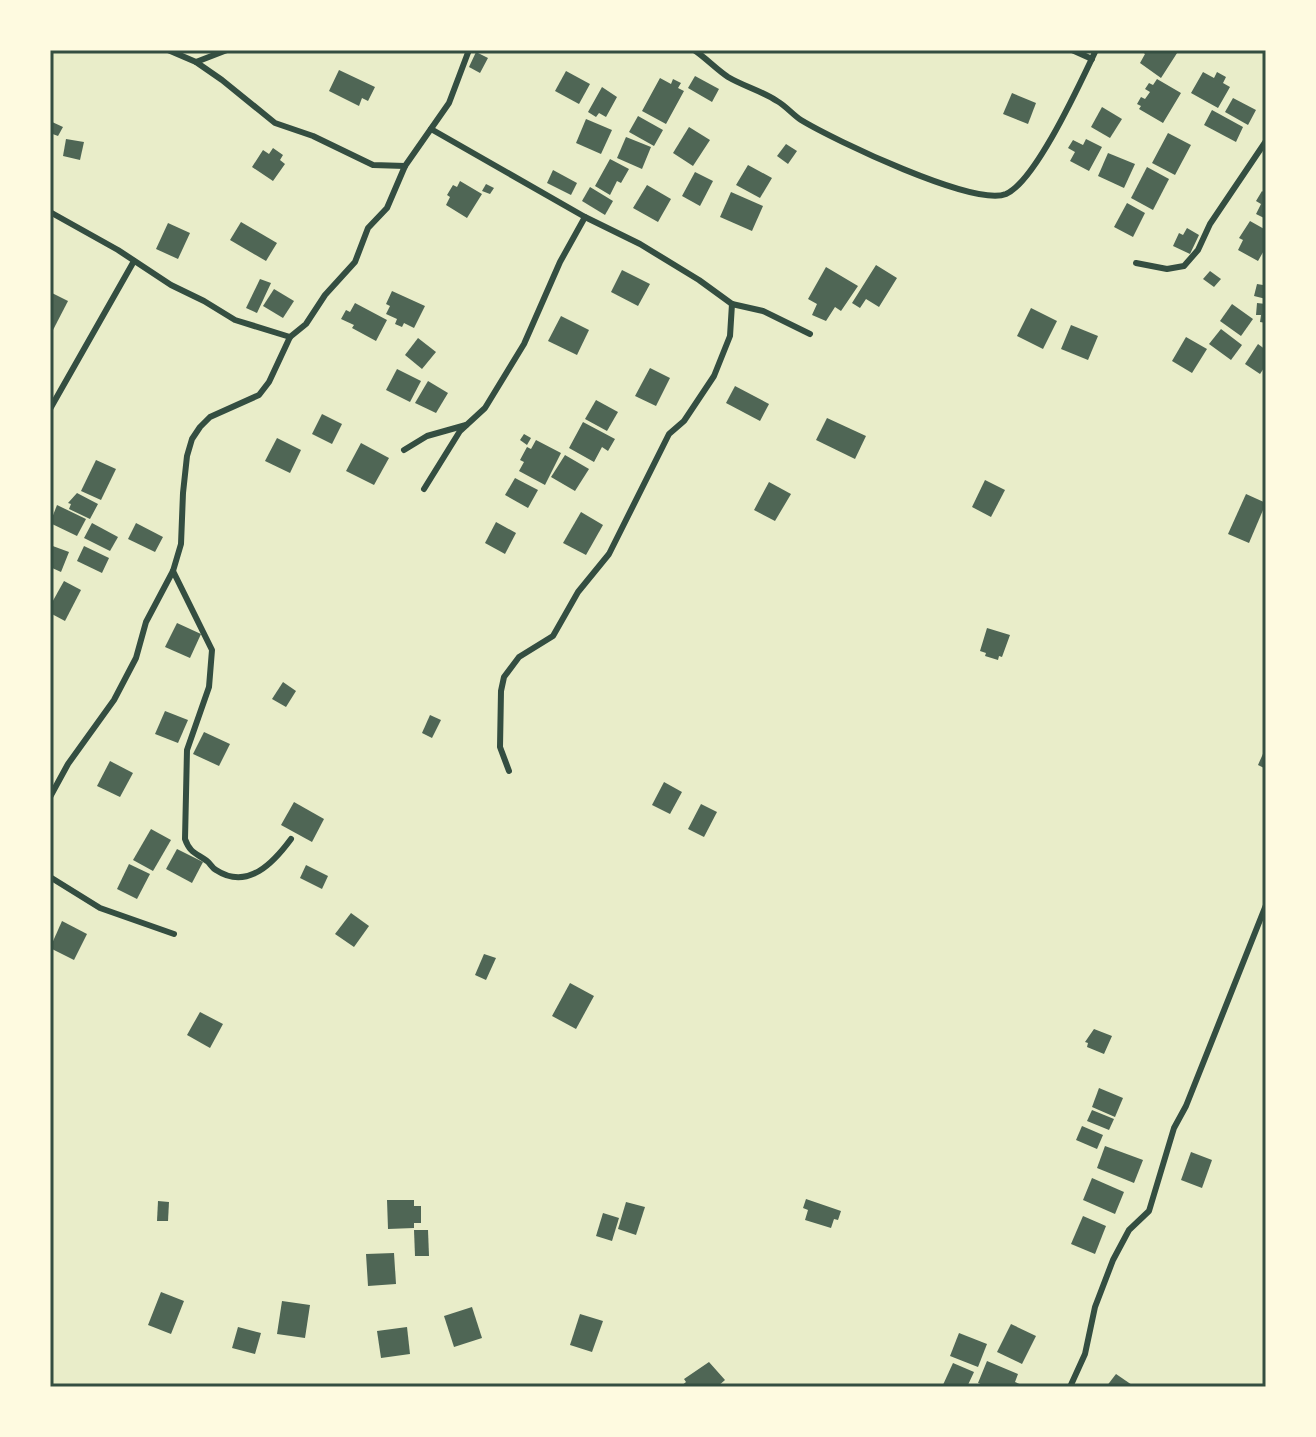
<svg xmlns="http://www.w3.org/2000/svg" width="1316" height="1437" viewBox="0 0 1316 1437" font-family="Signika,sans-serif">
  <rect width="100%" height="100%" fill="#e9edc9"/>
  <g fill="#4f6655">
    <path d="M1140,50H1179L1161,78L1140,63L1145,54Z"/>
    <path d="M476,52L488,58L480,73L469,67Z"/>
    <path d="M339,70L375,87L368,101L362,98L359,106L329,91Z"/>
    <path d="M566,71L590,84L579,104L555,91Z"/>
    <path d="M1203,72L1214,78L1217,72L1226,77L1223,83L1230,87L1218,108L1191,93Z"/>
    <path d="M695,76L719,89L712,102L688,88Z"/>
    <path d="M660,78L671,84L673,79L681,83L678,88L684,91L666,124L642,111Z"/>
    <path d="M1157,79L1181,93L1163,123L1139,109L1141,106L1137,104L1141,97L1145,99L1150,92L1145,89L1149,83L1153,85Z"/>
    <path d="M602,87L617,97L606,117L599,113L596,117L588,112Z"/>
    <path d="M1012,93L1036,103L1028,124L1003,114Z"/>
    <path d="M1233,98L1256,110L1248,125L1225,112Z"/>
    <path d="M1102,107L1122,119L1110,138L1091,127Z"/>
    <path d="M1212,110L1243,127L1236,142L1204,125Z"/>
    <path d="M638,116L663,130L654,146L629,132Z"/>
    <path d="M586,119L612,130L601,154L576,143Z"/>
    <path d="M50,121L63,127L58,136L50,133Z"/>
    <path d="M689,127L710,140L693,166L673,153Z"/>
    <path d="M1168,133L1191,145L1175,175L1152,163Z"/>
    <path d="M626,137L651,147L642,169L617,158Z"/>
    <path d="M66,139L84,142L80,160L63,156Z"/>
    <path d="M1086,139L1102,147L1089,171L1070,161L1075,152L1068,148L1073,140L1083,145Z"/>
    <path d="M786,144L797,151L788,164L777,156Z"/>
    <path d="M273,148L283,155L280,160L285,164L273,181L252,167L263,150L269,154Z"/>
    <path d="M1108,153L1135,164L1124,188L1098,176Z"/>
    <path d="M610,159L629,169L621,183L617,181L610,195L595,186Z"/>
    <path d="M748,165L772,178L760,198L736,185Z"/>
    <path d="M1147,167L1169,179L1153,210L1131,198Z"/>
    <path d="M553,170L577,183L571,195L547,183Z"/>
    <path d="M695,172L713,181L700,206L682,196Z"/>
    <path d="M460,181L482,194L467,218L446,205L450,197L447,195L453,185L457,187Z"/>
    <path d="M486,184L494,188L490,194L482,191Z"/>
    <path d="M647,185L671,199L658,222L633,208Z"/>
    <path d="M590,187L613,201L605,215L582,201Z"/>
    <path d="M1262,191L1266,194V219L1256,214L1261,204L1256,201Z"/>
    <path d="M731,192L763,206L752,231L720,217Z"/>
    <path d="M1127,203L1145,213L1133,237L1114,227Z"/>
    <path d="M1250,221L1266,230V247L1258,261L1238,250L1243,240L1239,238Z"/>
    <path d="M241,222L277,243L266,261L230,240Z"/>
    <path d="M168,223L190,233L178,259L156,249Z"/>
    <path d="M1187,228L1199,235L1190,254L1173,246L1179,233L1183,235Z"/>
    <path d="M876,265L897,278L879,307L866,299L860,308L852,303Z"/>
    <path d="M826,267L858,286L841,311L835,307L826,321L812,315L817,304L808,299Z"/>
    <path d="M622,270L650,284L638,306L611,292Z"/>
    <path d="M1210,271L1221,279L1214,287L1203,279Z"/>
    <path d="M1265,277H1266V299L1254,296L1257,284L1263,285Z"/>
    <path d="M260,279L271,283L257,313L246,308Z"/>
    <path d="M274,289L294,301L283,318L263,306Z"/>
    <path d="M392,291L425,306L414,328L404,323L402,327L395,324L397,319L386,314L390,306L386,304Z"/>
    <path d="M50,292L68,301L53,330L50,329Z"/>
    <path d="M355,303L387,320L376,341L352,328L354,325L341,319L346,310L350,312Z"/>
    <path d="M1257,303L1266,304V323L1260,322L1261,315H1256Z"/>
    <path d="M1232,304L1253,319L1241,336L1220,321Z"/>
    <path d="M1031,308L1057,321L1043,349L1017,336Z"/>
    <path d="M561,316L589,330L577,355L548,341Z"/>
    <path d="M1071,325L1098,336L1088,360L1061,349Z"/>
    <path d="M1221,329L1242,345L1231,360L1209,344Z"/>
    <path d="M1186,337L1207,349L1192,373L1172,361Z"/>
    <path d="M418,338L436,352L422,369L405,355Z"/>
    <path d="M1258,344L1266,350V365L1260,374L1245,364Z"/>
    <path d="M650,368L670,378L656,406L635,396Z"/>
    <path d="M397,369L421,381L410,402L386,390Z"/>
    <path d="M428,381L448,393L436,413L415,403Z"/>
    <path d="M735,386L769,404L760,421L726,403Z"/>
    <path d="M596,400L618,412L607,431L585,419Z"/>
    <path d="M322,414L342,424L332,444L312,434Z"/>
    <path d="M827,418L866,436L855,459L816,440Z"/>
    <path d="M583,422L615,439L608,451L602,447L594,462L569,448Z"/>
    <path d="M524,434L531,438L527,445L520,440Z"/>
    <path d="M277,438L301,450L290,473L265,461Z"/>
    <path d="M536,440L561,453L545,485L519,471L524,462L520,460L527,447L531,449Z"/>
    <path d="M361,443L389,458L374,485L346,471Z"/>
    <path d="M565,455L589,469L575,491L551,477Z"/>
    <path d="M96,460L116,469L101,500L81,491Z"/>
    <path d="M515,478L538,490L528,508L505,495Z"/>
    <path d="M985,480L1005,490L991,517L972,507Z"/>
    <path d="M769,482L791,494L775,521L754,510Z"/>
    <path d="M77,493L98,504L90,519L69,509L71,504L68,503Z"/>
    <path d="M1246,494L1266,503L1249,543L1228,534Z"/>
    <path d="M57,505L86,519L77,536L50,523Z"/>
    <path d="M581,512L603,525L586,555L563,543Z"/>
    <path d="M496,522L516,533L505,554L485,543Z"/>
    <path d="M92,523L118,537L110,551L84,538Z"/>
    <path d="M136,523L163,537L155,552L128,539Z"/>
    <path d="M50,545L69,552L61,572L50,567Z"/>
    <path d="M84,546L109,558L102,573L77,561Z"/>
    <path d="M64,581L81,590L65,621L50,613V606Z"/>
    <path d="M177,623L201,634L190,658L165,647Z"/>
    <path d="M987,628L1010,635L1002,657L999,656L998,660L985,656L986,653L980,651Z"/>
    <path d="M283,682L296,691L286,707L272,699Z"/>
    <path d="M165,711L188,720L178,743L155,734Z"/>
    <path d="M430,715L441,720L432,738L422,733Z"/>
    <path d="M204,732L230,744L219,766L193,754Z"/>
    <path d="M1266,747V769L1258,765Z"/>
    <path d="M110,761L133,773L120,797L97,786Z"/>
    <path d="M664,782L682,792L670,814L652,805Z"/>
    <path d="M294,802L324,819L312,842L281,825Z"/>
    <path d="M701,804L717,812L704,837L688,829Z"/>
    <path d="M151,829L171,840L153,871L133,860Z"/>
    <path d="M177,849L203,862L192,883L166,869Z"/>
    <path d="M129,864L150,874L137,899L117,889Z"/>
    <path d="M306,865L328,876L322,889L300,878Z"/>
    <path d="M351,913L369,926L354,947L335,934Z"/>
    <path d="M62,921L87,934L74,960L50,948Z"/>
    <path d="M484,954L496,958L486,980L475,975Z"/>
    <path d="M570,983L594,996L576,1029L552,1016Z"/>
    <path d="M200,1012L223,1024L210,1048L187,1035Z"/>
    <path d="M1094,1029L1112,1036L1104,1054L1087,1047L1088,1043L1085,1042Z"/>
    <path d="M1099,1088L1123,1098L1115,1117L1092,1107Z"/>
    <path d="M1092,1110L1114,1119L1109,1130L1087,1121Z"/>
    <path d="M1082,1126L1103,1135L1097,1149L1076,1140Z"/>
    <path d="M1105,1146L1143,1160L1134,1183L1097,1168Z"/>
    <path d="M1191,1152L1212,1160L1202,1188L1181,1180Z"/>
    <path d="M1092,1178L1124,1192L1115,1214L1083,1200Z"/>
    <path d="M806,1199L841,1211L838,1220L834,1219L831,1228L805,1220L808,1210L803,1208Z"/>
    <path d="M387,1200H414V1206H421V1223H414V1228L388,1229Z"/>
    <path d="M158,1201L169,1202L168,1221H157Z"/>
    <path d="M626,1202L645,1207L636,1235L618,1229Z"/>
    <path d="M603,1213L619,1218L612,1241L596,1236Z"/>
    <path d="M1083,1216L1106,1226L1095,1254L1071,1244Z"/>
    <path d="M414,1230H428L429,1256H415Z"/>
    <path d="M394,1253L396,1284L368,1286L366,1254Z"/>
    <path d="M161,1292L184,1301L171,1334L148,1325Z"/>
    <path d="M282,1301L310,1305L305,1338L277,1334Z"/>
    <path d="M472,1307L482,1338L454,1347L444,1316Z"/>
    <path d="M580,1314L603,1321L592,1352L570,1345Z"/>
    <path d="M1011,1324L1036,1336L1022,1364L997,1352Z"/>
    <path d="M238,1327L261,1333L255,1354L232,1348Z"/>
    <path d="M407,1327L410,1354L381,1358L377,1331Z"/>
    <path d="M959,1333L987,1344L978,1367L950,1356Z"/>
    <path d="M987,1361L1018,1374L1015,1382L1026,1387H988L978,1383Z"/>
    <path d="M709,1362L725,1380L717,1387H680L686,1382L684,1379Z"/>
    <path d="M953,1363L974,1372L967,1387H942Z"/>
    <path d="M1116,1374L1135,1387H1106Z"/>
  </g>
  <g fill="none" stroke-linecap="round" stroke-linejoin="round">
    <g stroke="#344e41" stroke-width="6">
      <path d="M168,50L196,62L222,80L275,123L313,136L373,165L405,166"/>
      <path d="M694,50C706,58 716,69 728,77C743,86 762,91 777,101C786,106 793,115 801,120C834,140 974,207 1006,194C1036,181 1081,81 1096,50"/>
      <path d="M1072,50L1092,59"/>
      <path d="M196,62L227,50"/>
      <path d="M431,129L585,217L640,244L699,280L732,304L763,311L810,334"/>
      <path d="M50,212L118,250L171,285L204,301L235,320L290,337"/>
      <path d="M1136,263L1167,269L1184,266L1198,250L1210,224L1266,141"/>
      <path d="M50,409L134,261"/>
      <path d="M404,450L427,436L466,425"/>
      <path d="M424,489L460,431L485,408L524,344L560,262L585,217"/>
      <path d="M173,571L212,650L209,687L187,750L185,839C190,853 196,853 207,861C210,863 212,868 216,870C248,891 274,862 291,839"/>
      <path d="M509,771L500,747L501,691L504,677L519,657L553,636L578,592L609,554L669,434L684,421L714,376L730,336L732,304"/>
      <path d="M50,797L68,764L114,700L136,658L146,622L173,571L181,544L183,493L187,456L192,439L200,427L210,417L259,395L269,382L290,337L306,324L325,295L355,262L368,228L387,208L405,166L449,103L469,50"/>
      <path d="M50,877L100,908L174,934"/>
      <path d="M1070,1387L1085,1354L1095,1307L1113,1260L1129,1230L1149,1211L1174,1128L1186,1106L1266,905"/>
    </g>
  </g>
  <rect width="1316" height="1437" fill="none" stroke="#fefae0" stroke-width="104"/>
  <rect x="52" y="52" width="1212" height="1333" fill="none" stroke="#344e41" stroke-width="3"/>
</svg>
